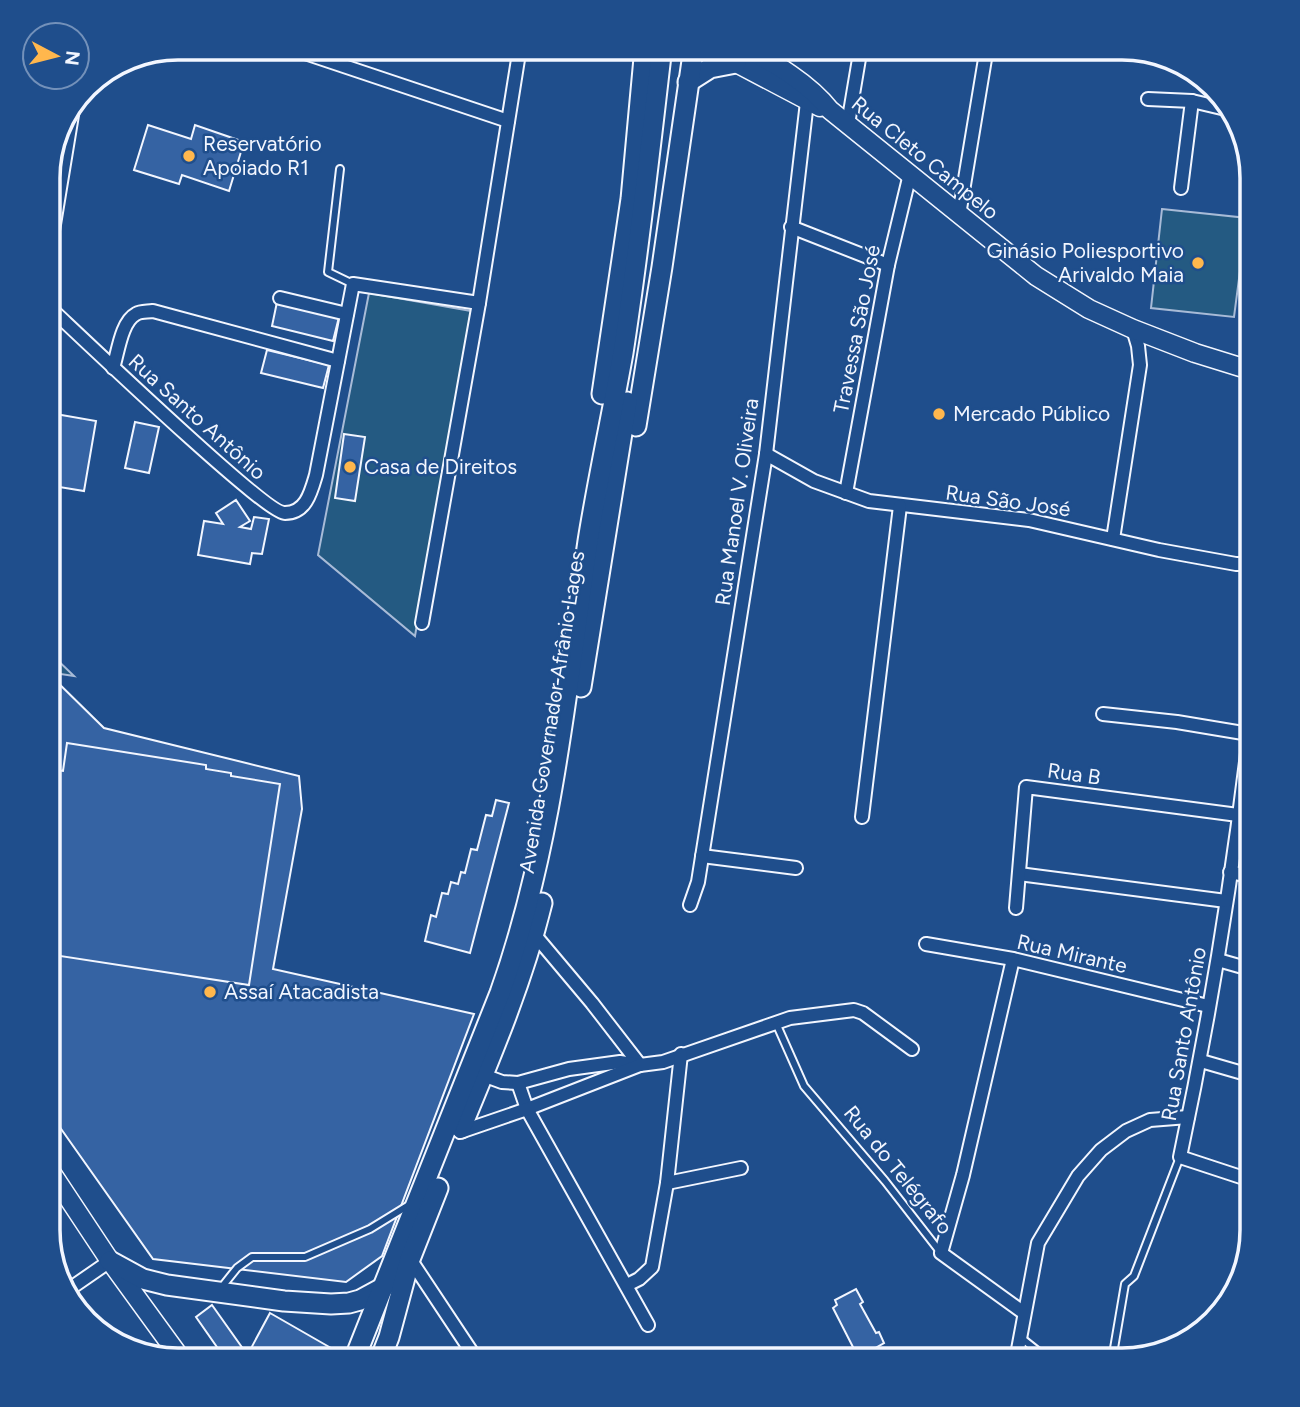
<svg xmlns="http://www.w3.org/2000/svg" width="1300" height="1407" viewBox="0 0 1300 1407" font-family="Figtree,sans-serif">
  <rect width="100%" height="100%" fill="#1f4e8c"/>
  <g fill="#245a82" stroke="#a8bbd7" stroke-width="2">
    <path d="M1162,209L1247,218L1234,317L1151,308Z"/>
    <path d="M369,293L471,311L415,636L318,555Z"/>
    <path d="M47,650L74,676L47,672Z"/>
  </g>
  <g fill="#3563a3" stroke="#f2f6ff" stroke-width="2">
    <path d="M148,125L191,139L195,125L244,142L229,191L182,175L179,184L134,170Z"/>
    <path d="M277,302L339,317L333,341L272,326Z"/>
    <path d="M267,350L329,365L323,388L261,373Z"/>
    <path d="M50,413L96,421L84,491L47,485V427Z"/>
    <path d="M135,422L159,427L149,473L125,468Z"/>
    <path d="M344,434L365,437L355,501L335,498Z"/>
    <path d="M236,500L250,521L240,527L251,529L254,517L269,519L262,554L252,553L250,564L198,555L204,521L223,524L216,513Z"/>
    <path d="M47,672L104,728L299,776L302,809L273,969L474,1014L382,1256L346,1282L153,1259L47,1109Z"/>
    <path d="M67,743L206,765V769L231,773V776L280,784L249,985L47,954V769L63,771Z"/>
    <path d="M496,800L509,803L470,953L425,941L431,915L436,917L442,893L448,894L451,882L458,884L461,872L465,873L471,849L477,850L486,815L492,816Z"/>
    <path d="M856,1289L863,1302L860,1304L876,1333L879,1332L884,1343L863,1355L861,1351L856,1353L833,1308L837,1305L835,1300Z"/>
    <path d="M212,1305L246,1353L236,1360H226L196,1317Z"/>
    <path d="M270,1313L331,1348L324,1360H247L249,1352Z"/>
  </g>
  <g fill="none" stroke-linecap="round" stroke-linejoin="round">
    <defs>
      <g id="service">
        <path d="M340,169L328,272L353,284"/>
        <path d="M776,1023L804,1086L885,1181L941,1253"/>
        <path d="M221,1288L237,1268L252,1257H305L370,1229L409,1205"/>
        <path d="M1020,1337L1049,1360"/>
        <path d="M1112,1360L1125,1284L1134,1276L1180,1157"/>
      </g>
      <g id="minor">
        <path d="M287,47L508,121"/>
        <path d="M1148,99L1192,101L1230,110"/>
        <path d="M848,124L861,47"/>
        <path d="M1181,188L1192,101"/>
        <path d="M959,215L987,47"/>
        <path d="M791,227L888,265"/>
        <path d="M48,261L74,103"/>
        <path d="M280,298L347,314"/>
        <path d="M48,306C75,331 266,514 285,513C306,513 311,492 316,475L353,284L479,303"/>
        <path d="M113,368C118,353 121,322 136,314C141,311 147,312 153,311L338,361"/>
        <path d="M766,454L814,481L869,501L1029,520L1159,550L1236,564H1253"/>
        <path d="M846,493L888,265L910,174"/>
        <path d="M1113,539L1140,365L1138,346L1133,329"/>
        <path d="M422,623L479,303L520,47"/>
        <path d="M1253,702C1236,855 1212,1007 1180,1157L1253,1181"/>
        <path d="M1103,714L1177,722L1249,734"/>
        <path d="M862,817L900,506"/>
        <path d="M702,856L796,868"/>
        <path d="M1230,872L1253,877"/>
        <path d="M1019,874L1226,901"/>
        <path d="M690,905L698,882L766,454L807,102"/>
        <path d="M1016,908L1026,787L1238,815"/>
        <path d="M534,934L592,1003L640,1065"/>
        <path d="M926,944L1013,959L1208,1006"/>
        <path d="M1013,959L963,1175L941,1253L1024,1313"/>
        <path d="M1218,960L1253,970"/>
        <path d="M1201,1061L1253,1076"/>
        <path d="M483,1075L502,1082L518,1083L569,1069L620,1062L639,1065"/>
        <path d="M518,1083L527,1109L648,1325"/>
        <path d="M460,1132L527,1109L640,1065L663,1062L790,1018L854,1010L863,1013L912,1049"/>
        <path d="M667,1183L741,1168"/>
        <path d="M410,1259L477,1360"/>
        <path d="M627,1285L639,1279L652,1267L667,1183L681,1054"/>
        <path d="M68,1290L110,1261"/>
        <path d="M1016,1360L1038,1243L1078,1176L1101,1150L1126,1131L1150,1120L1188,1117"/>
      </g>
      <g id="secondary">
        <path d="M706,47L820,107"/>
        <path d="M744,47C774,63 809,83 830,110L1036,276L1089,309L1133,329L1195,353L1253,371"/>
        <path d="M47,1166L110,1261L182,1360"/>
      </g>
      <g id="primary">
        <path d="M688,82L710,68L736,63"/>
        <path d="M602,394L631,199L645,47"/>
        <path d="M636,426L662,267L694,47"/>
        <path d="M581,687L627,402"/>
        <path d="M461,1128C492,1054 523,980 542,903"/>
        <path d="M110,1261L143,1279L167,1285L284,1301L331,1304L349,1303L360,1300L384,1287"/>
        <path d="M354,1360L500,993C552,847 566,693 588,541C598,478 612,415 623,353C639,251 650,149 662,47"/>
        <path d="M380,1360L389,1337L410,1259L438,1188"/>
      </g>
    </defs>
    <use href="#service" stroke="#f2f6ff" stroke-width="10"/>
    <use href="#minor" stroke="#f2f6ff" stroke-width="16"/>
    <use href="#secondary" stroke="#f2f6ff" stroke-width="21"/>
    <use href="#primary" stroke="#f2f6ff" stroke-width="23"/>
    <use href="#service" stroke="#1f4e8c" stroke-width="6"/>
    <use href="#minor" stroke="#1f4e8c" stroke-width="12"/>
    <use href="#secondary" stroke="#1f4e8c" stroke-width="18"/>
    <use href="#primary" stroke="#1f4e8c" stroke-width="19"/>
  </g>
  <g fill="#ffb74d" stroke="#1f4e8c" stroke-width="2.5">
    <circle cx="189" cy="156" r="7"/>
    <circle cx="1198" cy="263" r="7"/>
    <circle cx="939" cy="414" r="7"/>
    <circle cx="350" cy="467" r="7"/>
    <circle cx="210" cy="992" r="7"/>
  </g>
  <g text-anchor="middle" stroke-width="5" stroke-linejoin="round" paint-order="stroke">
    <g font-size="21" fill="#f2f6ff" stroke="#1f4e8c" text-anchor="start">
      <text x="203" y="151">Reservatório<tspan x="203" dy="24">Apoiado R1</tspan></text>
      <text x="1184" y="258" text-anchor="end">Ginásio Poliesportivo<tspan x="1184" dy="24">Arivaldo Maia</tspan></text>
      <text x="953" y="421">Mercado Público</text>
      <text x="364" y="474">Casa de Direitos</text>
      <text x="224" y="999">Assaí Atacadista</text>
    </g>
    <g font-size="21" fill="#f2f6ff" stroke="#1f4e8c">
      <text transform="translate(925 158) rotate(39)" y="7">Rua Cleto Campelo</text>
      <text transform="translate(857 329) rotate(-79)" y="7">Travessa São José</text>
      <text transform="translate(197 417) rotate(42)" y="7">Rua Santo Antônio</text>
      <text transform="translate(1008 501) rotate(8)" y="7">Rua São José</text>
      <text transform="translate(737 502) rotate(-82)" y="7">Rua Manoel V. Oliveira</text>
      <text transform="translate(552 712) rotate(-81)" y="7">Avenida Governador Afrânio Lages</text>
      <text transform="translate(1074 774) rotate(8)" y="7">Rua B</text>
      <text transform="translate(1072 954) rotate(13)" y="7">Rua Mirante</text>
      <text transform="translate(1184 1034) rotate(-80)" y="7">Rua Santo Antônio</text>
      <text transform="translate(898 1170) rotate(51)" y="7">Rua do Telégrafo</text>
    </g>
  </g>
  <path d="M0 0H1300V1407H0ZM178 60H1122A118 118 0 0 1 1240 178V1230A118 118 0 0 1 1122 1348H178A118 118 0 0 1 60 1230V178A118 118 0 0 1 178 60Z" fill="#1f4e8c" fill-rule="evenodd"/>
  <path fill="none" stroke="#f2f6ff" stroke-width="3.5" d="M178 60H1122A118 118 0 0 1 1240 178V1230A118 118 0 0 1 1122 1348H178A118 118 0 0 1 60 1230V178A118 118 0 0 1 178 60Z"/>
  <g transform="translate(56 56) rotate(97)"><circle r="33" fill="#1f4e8c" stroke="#7391ba" stroke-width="2"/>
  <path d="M0-5L12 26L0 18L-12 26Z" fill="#ffb74d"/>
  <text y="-10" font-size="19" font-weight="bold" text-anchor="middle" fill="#f2f6ff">N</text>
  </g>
</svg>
